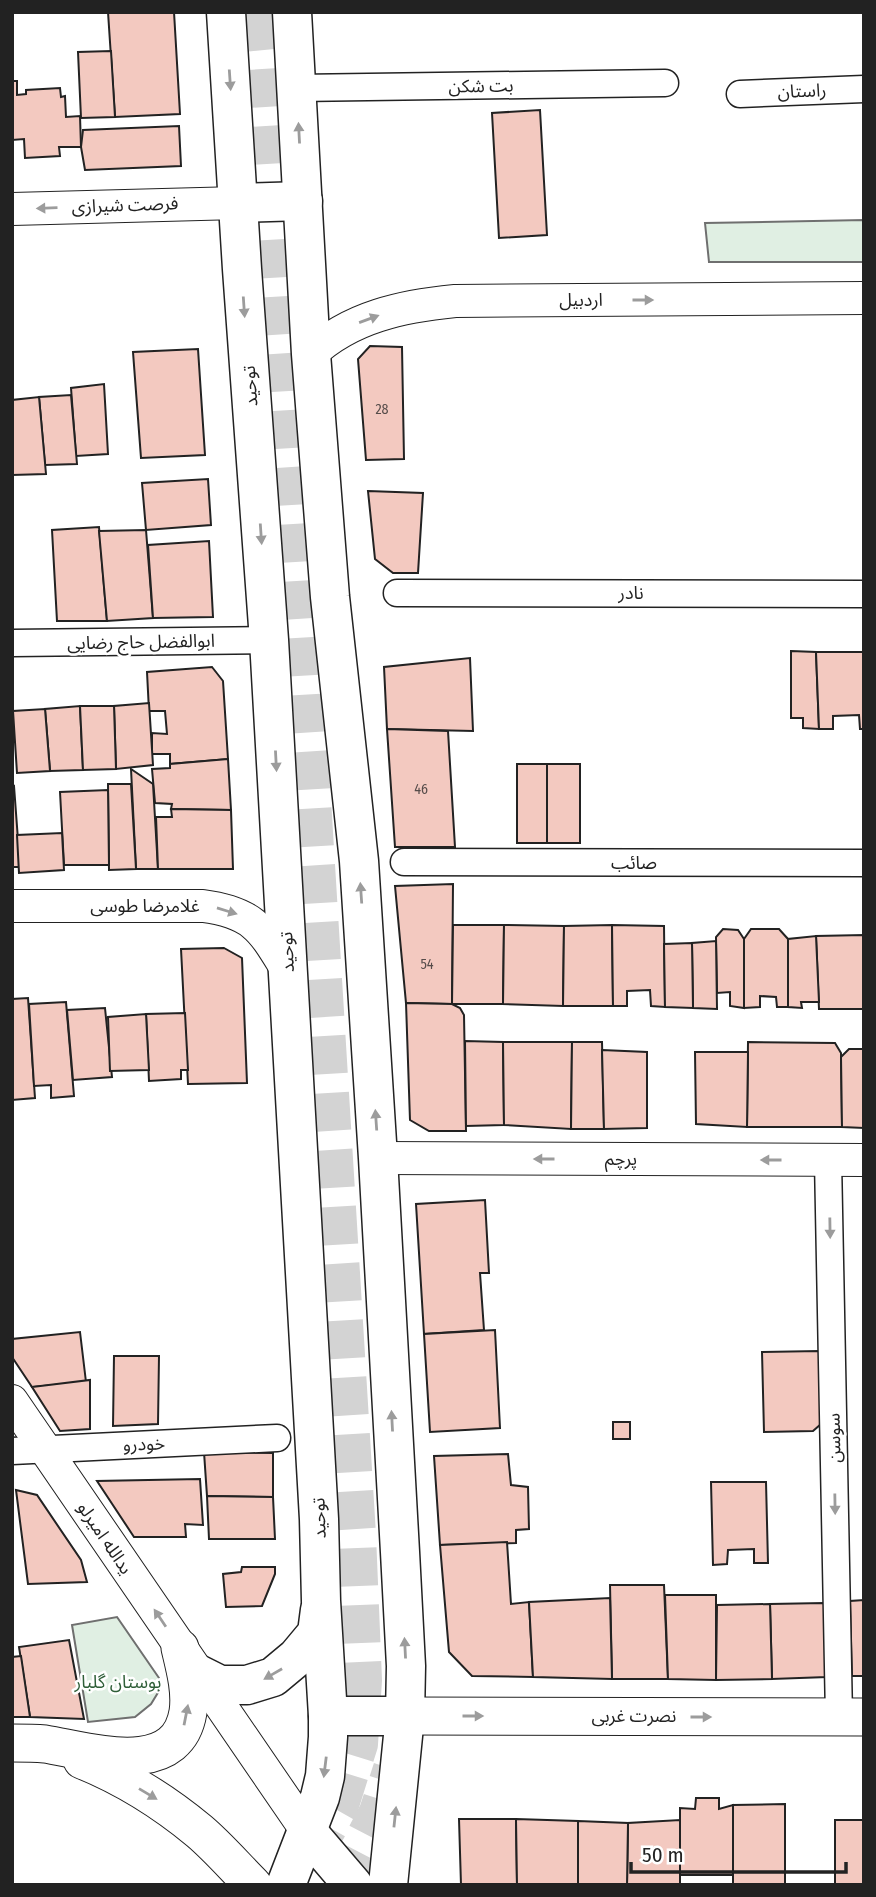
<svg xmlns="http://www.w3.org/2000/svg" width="876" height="1897" viewBox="0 0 876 1897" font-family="'Fira Sans Condensed','Noto Sans Arabic',sans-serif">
  <rect width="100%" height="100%" fill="#fff"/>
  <g fill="#e0efe3" stroke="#6f6f6f" stroke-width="2">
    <path d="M864,220V262H709L705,223Z"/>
    <path d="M117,1617L159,1678V1691L151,1704L135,1717L88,1722L72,1625Z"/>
  </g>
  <g fill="#f3c9c0" stroke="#222" stroke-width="2">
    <path d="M108,12H174L180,114L115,117Z"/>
    <path d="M111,51L115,117L81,118L78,52Z"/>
    <path d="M12,81H17V95L26,94V90L60,88L61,97L65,96L66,117L80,116L81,147H59L60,156L25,158L24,139L12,140Z"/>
    <path d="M540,110L547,235L499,238L492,113Z"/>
    <path d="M179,126L181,166L85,170L81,147L83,130Z"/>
    <path d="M370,346L402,347L404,459L366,460L358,359Z"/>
    <path d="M198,349L205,455L141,458L133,352Z"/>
    <path d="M104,384L108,454L76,456L71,388Z"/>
    <path d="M71,395L77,464L45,465L39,397Z"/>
    <path d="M39,397L46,474L12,475V400Z"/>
    <path d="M208,479L211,525L146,530L142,483Z"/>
    <path d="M368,491L423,493L418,573H393L375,559Z"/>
    <path d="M99,527L107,621H57L52,530Z"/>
    <path d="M146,530L153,618L107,621L99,531Z"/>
    <path d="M209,541L213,617L153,618L148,545Z"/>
    <path d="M791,651L816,652L819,729L803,728V718H791Z"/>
    <path d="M816,652H864V729H860L859,715L833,716V729H819Z"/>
    <path d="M470,658L473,731L387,729L384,667Z"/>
    <path d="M212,667L223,681L228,759L170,764V754H152V733L167,734L165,711H149L147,672Z"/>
    <path d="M149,703L153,765L116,769L114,706Z"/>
    <path d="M80,706L83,770L50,771L45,709Z"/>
    <path d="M80,706H114L116,769L83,770Z"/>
    <path d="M45,709L50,771L17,773L13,711Z"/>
    <path d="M387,729L448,731L455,847H395Z"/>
    <path d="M228,759L231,810L171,809L172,804L155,803L152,769L170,768V764Z"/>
    <rect x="517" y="764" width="30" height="79"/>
    <rect x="547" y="764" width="33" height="79"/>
    <path d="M131,769L153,784L158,869H136Z"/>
    <path d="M108,784H131L136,869L109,870Z"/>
    <path d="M14,786L20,867H12V787Z"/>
    <path d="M108,790L109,865H64L60,792Z"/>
    <path d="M171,809L231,810L233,869H158L156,817H172Z"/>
    <path d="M62,833L64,870L19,873L17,835Z"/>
    <path d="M453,884L452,1004L406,1003L395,886Z"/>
    <path d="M453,925H504L503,1004H452Z"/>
    <path d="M504,925L564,926L563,1006L503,1004Z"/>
    <path d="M612,925L613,1006H563L564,926Z"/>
    <path d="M612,925L664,926L665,1007L651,1006L650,990L627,991V1006H613Z"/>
    <path d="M723,929L738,930L744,939V1008L730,1006V992L717,993L716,937Z"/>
    <path d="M751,929H779L788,939V1007H777L776,997L760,996V1007L744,1008V939Z"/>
    <path d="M864,935V1009H819L816,936Z"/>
    <path d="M816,936L819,1002H801L802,1008L788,1007V939Z"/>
    <path d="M716,941L717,1009L693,1008L692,943Z"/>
    <path d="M692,943L693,1008L665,1007L664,944Z"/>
    <path d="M224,948L242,958L247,1083L188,1084L181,949Z"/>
    <path d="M28,998L35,1098L12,1100V999Z"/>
    <path d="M66,1002L74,1096L51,1098V1085L34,1086L29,1004Z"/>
    <path d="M406,1003L452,1004L460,1008L464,1015L466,1131H429L410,1120Z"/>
    <path d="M105,1008L112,1077L73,1080L67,1010Z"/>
    <path d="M185,1013L188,1070H181V1079L149,1081L146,1014Z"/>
    <path d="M146,1014L149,1070L110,1071L108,1017Z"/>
    <path d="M465,1041L503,1042L504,1125L466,1126Z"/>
    <path d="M503,1042H572L571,1129L504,1125Z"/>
    <path d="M572,1042H602L604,1129H571Z"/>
    <path d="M748,1042L835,1043L841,1053L842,1127H747Z"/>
    <path d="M849,1049H864V1128L842,1127L841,1057Z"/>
    <path d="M602,1050L647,1052V1128L604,1129Z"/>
    <path d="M695,1052H748L747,1127L696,1124Z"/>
    <path d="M485,1200L489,1273H480L484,1330L424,1334L416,1204Z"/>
    <path d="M495,1330L500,1428L430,1432L424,1334Z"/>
    <path d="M80,1332L86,1382L32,1387L12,1357V1339Z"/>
    <path d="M819,1351L821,1424L813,1431L764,1432L762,1352Z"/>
    <path d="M114,1356H159L158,1424L113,1426Z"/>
    <path d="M90,1380V1429L60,1431L32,1387Z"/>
    <rect x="613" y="1422" width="17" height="17"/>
    <path d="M204,1452L273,1453V1497L207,1496Z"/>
    <path d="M508,1454L511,1485L528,1487L529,1529L516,1530V1543L440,1545L434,1456Z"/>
    <path d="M200,1479L203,1525L185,1524L186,1537H134L97,1481Z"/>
    <path d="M711,1482H766L768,1563H754V1549L728,1550L727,1564L713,1565Z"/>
    <path d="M16,1490L37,1495L81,1560L87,1582L28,1584Z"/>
    <path d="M207,1496L273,1497L275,1539H209Z"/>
    <path d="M507,1542L511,1604L529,1602L533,1677L472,1676L449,1652L440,1545Z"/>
    <path d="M242,1567H275V1574L262,1606L226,1607L223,1574L241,1572Z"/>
    <path d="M610,1585H664L668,1679H612Z"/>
    <path d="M665,1595H716V1680L668,1679Z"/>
    <path d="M610,1598L612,1679L533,1677L529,1602Z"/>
    <path d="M864,1600V1676H852L850,1601Z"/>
    <path d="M824,1603L827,1677L772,1679L770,1604Z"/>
    <path d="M770,1604L772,1679L716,1680L717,1605Z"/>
    <path d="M69,1640L84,1719L30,1717L19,1647Z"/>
    <path d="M21,1656L30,1717H12V1657Z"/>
    <path d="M696,1798H719V1809L733,1805V1875H680V1808L695,1809Z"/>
    <path d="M785,1804V1885H733V1805Z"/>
    <path d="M459,1819H516L517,1885H461Z"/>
    <path d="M516,1819L578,1821V1885H517Z"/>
    <path d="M680,1820V1885H627L628,1823Z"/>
    <rect x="835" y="1820" width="29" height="65"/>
    <path d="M578,1821L628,1823L627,1885H578Z"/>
  </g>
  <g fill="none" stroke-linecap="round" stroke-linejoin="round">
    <g stroke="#d3d3d3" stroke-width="38" stroke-dasharray="38 19" stroke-linecap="butt">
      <path d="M262,12L267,64L357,1535L363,1680L359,1744L339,1808L307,1865"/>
      <path d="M340,1885L378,1812L392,1769"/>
    </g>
    <defs>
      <g id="minor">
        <path d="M297,88L665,83"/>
        <path d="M740,94L864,89"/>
        <path d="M397,593L864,594"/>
        <path d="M12,643L269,640"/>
        <path d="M404,862L864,863"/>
        <path d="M828,1160L839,1717"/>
        <path d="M12,1451L277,1438"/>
      </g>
      <g id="tertiary">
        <path d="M12,209L238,203"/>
        <path d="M311,354C350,317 403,306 455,301L864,298"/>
        <path d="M12,906H203C256,913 263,931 289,973"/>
        <path d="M378,1158L864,1160"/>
        <path d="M12,1401L306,1830"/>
      </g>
      <g id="secondary">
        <path d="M405,1716L864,1717"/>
        <path d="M12,1743C23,1743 34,1743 45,1744C89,1751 177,1780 188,1712C191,1691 185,1669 180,1648"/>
        <path d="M82,1760C124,1777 164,1802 199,1831C218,1847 235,1867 253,1885"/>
      </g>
      <g id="primary">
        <path d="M226,12L242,269L269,640L319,1519L321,1601L328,1716V1737L325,1776L320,1797L286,1885"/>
        <path d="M292,12L311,354L330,597L359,861L378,1158L400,1552L406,1666L405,1716L388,1885"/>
        <path d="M238,203L303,201"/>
        <path d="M198,1674L220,1685H247L273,1677L297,1657L317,1633L320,1610"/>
        <path d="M328,1716H405"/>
        <path d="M306,1830L353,1885"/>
      </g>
    </defs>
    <use href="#minor" stroke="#222" stroke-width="29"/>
    <use href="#tertiary" stroke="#222" stroke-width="34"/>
    <use href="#secondary" stroke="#222" stroke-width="39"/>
    <use href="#primary" stroke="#222" stroke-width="41"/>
    <use href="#minor" stroke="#fff" stroke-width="26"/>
    <use href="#tertiary" stroke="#fff" stroke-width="32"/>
    <use href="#secondary" stroke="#fff" stroke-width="37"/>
    <use href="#primary" stroke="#fff" stroke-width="38"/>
  </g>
  <defs><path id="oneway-solid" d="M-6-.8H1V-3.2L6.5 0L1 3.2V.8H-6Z" transform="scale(1.75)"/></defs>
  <g fill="#9c9c9c">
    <use href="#oneway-solid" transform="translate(230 80) rotate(86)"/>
    <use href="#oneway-solid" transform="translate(299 133) rotate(-93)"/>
    <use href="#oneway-solid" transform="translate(47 208) rotate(178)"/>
    <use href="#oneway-solid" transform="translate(643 300)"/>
    <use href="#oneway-solid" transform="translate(244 307) rotate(86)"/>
    <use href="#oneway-solid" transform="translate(369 319) rotate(-20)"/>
    <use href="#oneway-solid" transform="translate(261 534) rotate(86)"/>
    <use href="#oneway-solid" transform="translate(276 761) rotate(87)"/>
    <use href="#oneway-solid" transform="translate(361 893) rotate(-94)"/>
    <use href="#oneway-solid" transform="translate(227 911) rotate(17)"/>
    <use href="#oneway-solid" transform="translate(376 1120) rotate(-94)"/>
    <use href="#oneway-solid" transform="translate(544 1159) rotate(-180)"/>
    <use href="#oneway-solid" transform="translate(771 1160) rotate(-180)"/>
    <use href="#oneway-solid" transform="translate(830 1228) rotate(89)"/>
    <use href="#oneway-solid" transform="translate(392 1421) rotate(-93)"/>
    <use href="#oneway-solid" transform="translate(835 1504) rotate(89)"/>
    <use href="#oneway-solid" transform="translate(160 1618) rotate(-124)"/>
    <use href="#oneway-solid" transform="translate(405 1648) rotate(-93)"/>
    <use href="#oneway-solid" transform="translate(273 1674) rotate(150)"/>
    <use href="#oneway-solid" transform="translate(186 1715) rotate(-79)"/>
    <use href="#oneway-solid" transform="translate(473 1716)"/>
    <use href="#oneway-solid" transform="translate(701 1717)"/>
    <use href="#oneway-solid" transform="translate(325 1767) rotate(97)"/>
    <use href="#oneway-solid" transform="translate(148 1794) rotate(31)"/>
    <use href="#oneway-solid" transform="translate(395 1817) rotate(-84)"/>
  </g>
  <g text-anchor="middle" stroke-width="5" stroke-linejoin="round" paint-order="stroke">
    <g font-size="14" fill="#564c4a">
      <text x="382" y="414">28</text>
      <text x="421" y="794">46</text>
      <text x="427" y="969">54</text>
    </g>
    <g font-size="18" fill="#222" stroke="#fff">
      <text transform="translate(481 86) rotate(-1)" y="6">بت شکن</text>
      <text transform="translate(802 91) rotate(-2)" y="6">راستان</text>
      <text transform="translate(125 205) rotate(-2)" y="6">فرصت شیرازی</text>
      <text x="581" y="306">اردبیل</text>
      <text transform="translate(250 386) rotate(-94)" y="6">توحید</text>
      <text x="631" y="599">نادر</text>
      <text transform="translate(141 642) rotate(-1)" y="6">ابوالفضل حاج رضایی</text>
      <text x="634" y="869">صائب</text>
      <text x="145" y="912">غلامرضا طوسی</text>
      <text transform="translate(287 952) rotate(-93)" y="6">توحید</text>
      <text x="621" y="1165">پرچم</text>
      <text transform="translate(834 1438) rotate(-91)" y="6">سوسن</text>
      <text transform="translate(144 1444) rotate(-2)" y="6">خودرو</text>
      <text transform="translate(319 1518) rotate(-92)" y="6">توحید</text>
      <text transform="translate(105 1538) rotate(56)" y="6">یدالله امیرلو</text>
      <text x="634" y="1722">نصرت غربی</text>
    </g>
    <g font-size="18" fill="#2f5e38" stroke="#fff">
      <text x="118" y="1688">بوستان گلبار</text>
    </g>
  </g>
  <rect width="876" height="1897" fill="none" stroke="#222222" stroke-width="28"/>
  <path d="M631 1862v10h215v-10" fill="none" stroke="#222222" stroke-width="3.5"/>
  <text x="642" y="1862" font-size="21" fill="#222222" stroke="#ffffff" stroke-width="5" paint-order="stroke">50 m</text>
</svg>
